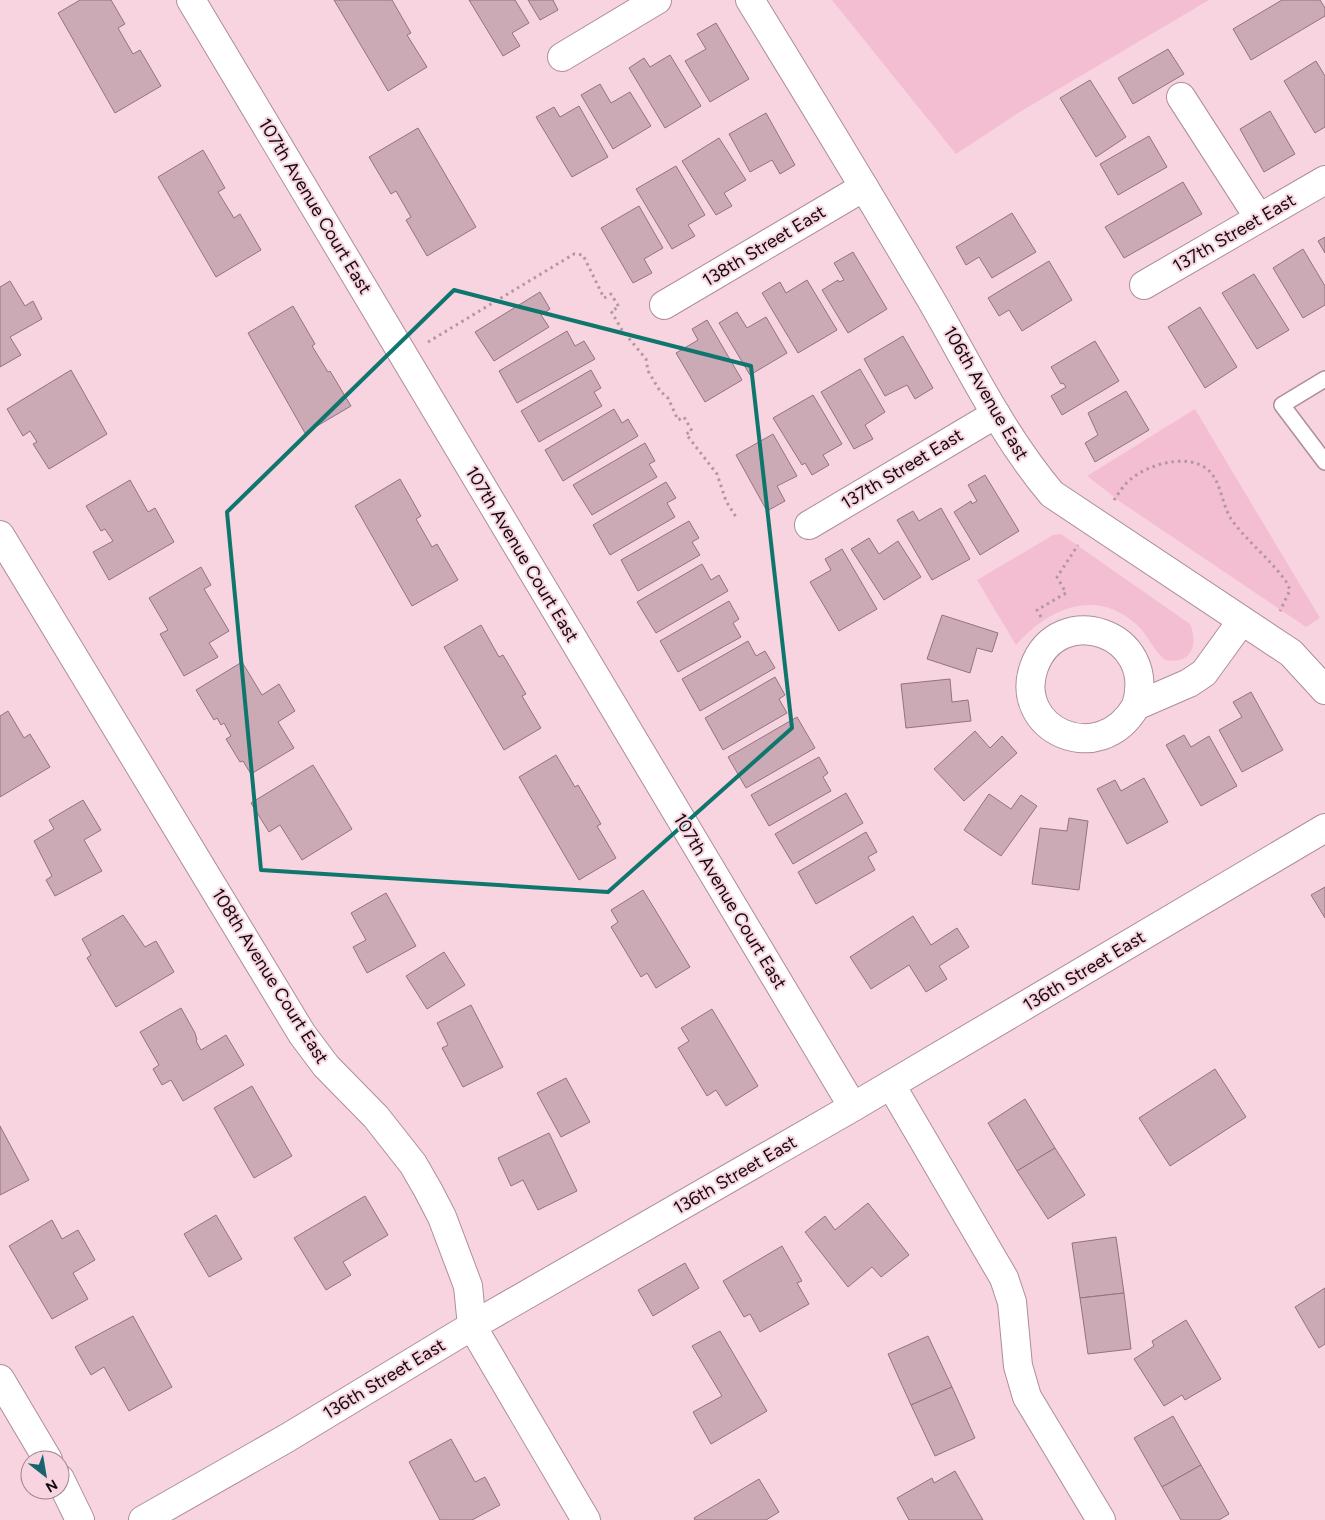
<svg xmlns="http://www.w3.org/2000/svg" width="1325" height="1520" viewBox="0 0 1325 1520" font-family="Figtree,sans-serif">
  <rect width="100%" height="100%" fill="#f7d4e0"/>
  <g fill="#f4bed2">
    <path d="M832,0H1209L1023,110L956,154Z"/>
    <path d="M1195,409L1320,618L1306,627L1122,503L1087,476Z"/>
    <path d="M1061,534L1190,624C1199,645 1191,665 1165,660C1153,650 1148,635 1136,624C1095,587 1047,609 1016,645L977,580L1053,535Z"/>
  </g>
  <g fill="#cba9b5" stroke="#93737f">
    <path d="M80,0H111L125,24L118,28L133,54L140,50L161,86L115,113L58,13Z"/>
    <path d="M334,0H392L411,33L407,35L427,67L388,91Z"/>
    <path d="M469,0H515L529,23L512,33L520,46L503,56Z"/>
    <path d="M528,0H553L558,10L540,20Z"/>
    <path d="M1282,0H1320L1325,8V16L1251,60L1233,29Z"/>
    <path d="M716,23L749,79L710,102L685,61L706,49L697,34Z"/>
    <path d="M1168,49L1184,74L1133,104L1118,78Z"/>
    <path d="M670,55L701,106L665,128L629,68L644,58L650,67Z"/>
    <path d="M1316,61L1325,76V127L1315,133L1284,81Z"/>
    <path d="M1090,80L1126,137L1096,157L1060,98Z"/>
    <path d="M600,84L611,103L630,92L651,126L613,149L581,95Z"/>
    <path d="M579,106L608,157L572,177L536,117L554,107L560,117Z"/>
    <path d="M1270,111L1295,154L1264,172L1240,129Z"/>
    <path d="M766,113L795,165L780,174L772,160L750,172L729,134Z"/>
    <path d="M418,128L476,227L427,256L406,220L411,217L396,191L391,194L369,157Z"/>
    <path d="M1149,136L1167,167L1118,195L1100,164Z"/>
    <path d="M719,138L746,180L724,193L732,206L716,215L682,161Z"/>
    <path d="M203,150L225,188L218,192L234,218L240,214L261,250L216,277L158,177Z"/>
    <path d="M676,166L705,215L688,225L695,236L672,249L636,189Z"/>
    <path d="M1183,182L1202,214L1124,258L1105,227Z"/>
    <path d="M639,206L663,248L644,259L652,273L633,283L601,228Z"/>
    <path d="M1012,213L1036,252L992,278L979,257L966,265L956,247Z"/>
    <path d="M1325,237V253L1318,241Z"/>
    <path d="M1303,249L1325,286V305L1303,318L1273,268Z"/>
    <path d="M853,252L887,309L848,333L822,290L838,280L839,282L844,280L834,263Z"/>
    <path d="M1049,261L1072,300L1022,331L1009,310L999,316L988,298Z"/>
    <path d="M1254,274L1289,330L1257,349L1222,293Z"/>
    <path d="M807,280L837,330L798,353L762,293L780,282L786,293Z"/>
    <path d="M10,281L25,306L33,301L42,319L10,337L21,355L0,367V287Z"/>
    <path d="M540,292L550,309L541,315L549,327L494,361L475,332Z"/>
    <path d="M293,306L315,344L312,346L328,372L330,371L351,406L305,433L248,333Z"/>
    <path d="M1200,307L1237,367L1205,388L1168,327Z"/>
    <path d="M737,312L747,328L766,317L787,353L750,375L719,323Z"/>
    <path d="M707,320L742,380L705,402L676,353L698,340L692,329Z"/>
    <path d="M567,331L575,346L584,341L595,359L517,403L499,371Z"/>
    <path d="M903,336L933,388L915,399L907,385L885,396L864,359Z"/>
    <path d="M1095,341L1119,381L1062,415L1051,396L1066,387L1063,383L1061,384L1051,367Z"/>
    <path d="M860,369L885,412L865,425L873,439L854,449L821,392Z"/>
    <path d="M71,370L107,434L49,469L33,444L37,442L30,431L23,436L7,409Z"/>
    <path d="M591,370L601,388L594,392L602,406L539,442L521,411Z"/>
    <path d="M1126,391L1149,430L1095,462L1085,443L1098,435L1088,413Z"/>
    <path d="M813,395L842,444L823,455L829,465L812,475L805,463L802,465L773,418Z"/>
    <path d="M614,409L622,423L628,419L638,436L563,481L545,450Z"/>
    <path d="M773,434L797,476L777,486L785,501L767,511L736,455Z"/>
    <path d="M645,443L655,461L649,464L657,477L592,515L573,485Z"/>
    <path d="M985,475L1019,531L980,555L954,512L971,501L972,504L977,501L968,485Z"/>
    <path d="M400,479L421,516L416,519L432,547L437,544L458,580L412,606L355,506Z"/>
    <path d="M130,480L148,512L155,508L174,542L109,580L93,552L113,541L105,529L101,531L86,506Z"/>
    <path d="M666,482L676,498L667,503L675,517L610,555L593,525Z"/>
    <path d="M941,508L970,559L932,580L897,520L913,511L919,521Z"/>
    <path d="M689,521L699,538L692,542L700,555L638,591L621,560Z"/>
    <path d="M869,538L879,554L898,541L921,577L884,600L851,549Z"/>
    <path d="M842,549L877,609L839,631L810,582L831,570L825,559Z"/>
    <path d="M702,564L711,580L719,575L728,591L656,633L637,602Z"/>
    <path d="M201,567L211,585L204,589L229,631L209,643L218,657L184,676L160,634L168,630L149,598Z"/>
    <path d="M729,601L739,619L733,623L741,637L678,672L660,641Z"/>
    <path d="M942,615L998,633L992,652L977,648L970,673L927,659Z"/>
    <path d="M481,625L499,657L503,655L526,694L522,696L541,728L504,750L444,647Z"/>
    <path d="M748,641L756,656L765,651L775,668L700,711L682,679Z"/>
    <path d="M242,662L262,695L279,684L295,711L278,722L294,748L251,774L243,761L240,762L226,739L231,736L224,723L221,725L217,718L214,720L196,690Z"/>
    <path d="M775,677L785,695L779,699L787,713L723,750L705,718Z"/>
    <path d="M950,679L952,702L968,700L971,721L906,728L901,684Z"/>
    <path d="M1251,692L1283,750L1242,772L1219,730L1242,717L1233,702Z"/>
    <path d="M8,711L24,738L30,734L50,767L0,797V716Z"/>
    <path d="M797,717L815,748L746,788L728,757Z"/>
    <path d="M975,731L990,748L1002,736L1017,753L964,801L934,769Z"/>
    <path d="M1184,735L1191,747L1209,736L1237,786L1201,806L1166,745Z"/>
    <path d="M556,755L575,787L578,785L601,824L597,826L616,858L579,880L519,777Z"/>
    <path d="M819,757L828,773L823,777L831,791L769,826L751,795Z"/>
    <path d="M313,765L352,829L302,860L280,825L269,832L251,803Z"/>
    <path d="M1144,778L1168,822L1127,844L1097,789L1115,780L1121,791Z"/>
    <path d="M846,793L863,823L793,864L775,834Z"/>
    <path d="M989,794L1011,809L1021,795L1037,806L1001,856L964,830Z"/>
    <path d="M83,800L101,830L84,840L102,871L55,896L46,880L52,876L34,841L54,829L49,820Z"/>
    <path d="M1069,818L1088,821L1079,890L1032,884L1040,828L1067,831Z"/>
    <path d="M866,832L877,852L868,857L875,870L816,904L798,872Z"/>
    <path d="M1325,887V918L1311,895Z"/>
    <path d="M643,890L690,967L656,988L647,973L641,977L611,927L618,922L611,910Z"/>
    <path d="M386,893L416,946L367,973L353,947L366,940L351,913Z"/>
    <path d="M123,915L145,947L156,941L174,972L116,1007L87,958L91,955L82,939Z"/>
    <path d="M913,916L931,945L957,928L969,947L939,966L947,979L926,992L909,965L871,989L850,957Z"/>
    <path d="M444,952L465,985L427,1009L406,976Z"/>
    <path d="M471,1005L503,1067L463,1087L442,1048L448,1045L437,1023Z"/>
    <path d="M181,1008L195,1033L197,1040L196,1041L201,1050L226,1035L244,1065L183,1101L171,1080L162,1085L153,1069L159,1065L140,1032Z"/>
    <path d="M712,1009L758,1086L726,1106L716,1090L707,1096L678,1048L689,1041L681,1028Z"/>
    <path d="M1215,1069L1246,1117L1170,1166L1139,1118Z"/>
    <path d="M566,1078L590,1122L561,1137L537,1093Z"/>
    <path d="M252,1086L292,1156L254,1178L214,1108Z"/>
    <path d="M1025,1099L1055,1148L1017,1171L988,1123Z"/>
    <path d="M0,1126L29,1180L0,1195Z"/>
    <path d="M549,1133L577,1191L538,1210L523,1180L511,1186L498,1158Z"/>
    <path d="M1055,1148L1085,1195L1048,1219L1017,1171Z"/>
    <path d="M365,1196L388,1235L343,1262L351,1275L326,1290L294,1238Z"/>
    <path d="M868,1203L909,1255L881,1277L872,1267L848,1287L805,1232L825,1216L835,1230Z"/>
    <path d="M216,1215L242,1259L209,1277L184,1234Z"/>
    <path d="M52,1220L62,1239L78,1230L95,1260L73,1273L88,1299L52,1319L9,1246Z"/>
    <path d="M1116,1237L1124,1293L1080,1298L1072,1243Z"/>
    <path d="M782,1246L802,1281L797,1283L809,1304L760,1332L750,1314L744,1317L723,1281Z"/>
    <path d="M685,1263L699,1288L653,1316L638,1290Z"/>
    <path d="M1325,1288V1344L1319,1348L1295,1307Z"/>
    <path d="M1124,1293L1131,1349L1088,1354L1080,1298Z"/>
    <path d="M133,1316L172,1387L129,1411L104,1367L91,1375L75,1347Z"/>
    <path d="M1186,1320L1221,1379L1185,1400L1182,1395L1164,1406L1134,1359L1154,1346L1152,1341Z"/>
    <path d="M720,1331L767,1411L711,1444L693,1412L722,1396L692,1346Z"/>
    <path d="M928,1336L952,1387L911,1405L888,1354Z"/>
    <path d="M952,1387L975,1438L935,1456L911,1405Z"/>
    <path d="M1173,1416L1201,1465L1162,1487L1134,1438Z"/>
    <path d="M451,1439L475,1482L485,1477L500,1505L472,1520H440L409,1462Z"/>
    <path d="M1201,1465L1229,1514L1219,1520H1181L1162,1487Z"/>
    <path d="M955,1471L983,1520H909L897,1498L932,1478L934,1483Z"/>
    <path d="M759,1479L779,1512L766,1520H695L694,1518Z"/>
  </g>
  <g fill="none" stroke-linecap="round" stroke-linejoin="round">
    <defs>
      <path id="lane" d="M1325,379L1282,405L1325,462"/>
      <g id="street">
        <path d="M191,0L853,1107"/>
        <path d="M750,0C811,99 871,198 930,298C969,365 1002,435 1052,494L1291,653L1325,690"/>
        <path d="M562,57L657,0"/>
        <path d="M1181,97L1259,218"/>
        <path d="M1144,285L1325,180"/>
        <path d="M664,305L864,187"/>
        <path d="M809,525L996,414"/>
        <path d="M0,535L302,1034L326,1066L376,1117L413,1164L428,1190L442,1217L468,1286L472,1326L586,1520"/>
        <path d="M1136,706C1099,770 1012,729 1034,667C1058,600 1159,632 1136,706L1189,683L1204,673L1241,622"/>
        <path d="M891,1085L1004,1278L1012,1302L1018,1366L1027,1397L1101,1520"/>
        <path d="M0,1379L48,1460"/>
        <path d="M60,1479L80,1520"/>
      </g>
      <path id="secondary" d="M143,1520L287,1438L472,1326L853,1107L1325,828"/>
    </defs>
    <use href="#lane" stroke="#ae8e9a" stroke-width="18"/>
    <use href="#street" stroke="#ae8e9a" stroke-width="30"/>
    <use href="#secondary" stroke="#ae8e9a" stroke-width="30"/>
    <g stroke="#b297a1" stroke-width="3" stroke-dasharray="2.5 4" stroke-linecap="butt">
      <path d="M428,342L574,254L583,255L604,298L611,294L619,307L611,311L622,330L646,359L648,371L660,391L668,398L678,420L684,417L692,431L686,434L717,474L726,501L736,517"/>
      <path d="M1114,500C1119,493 1124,484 1131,479C1150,463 1194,451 1212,474C1223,489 1222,508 1234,523C1250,544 1272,561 1287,583L1290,590L1280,611"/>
      <path d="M1041,617L1037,610L1066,593L1057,577L1078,545"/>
    </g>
    <use href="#lane" stroke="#fff" stroke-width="15"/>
    <use href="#street" stroke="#fff" stroke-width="28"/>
    <use href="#secondary" stroke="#fff" stroke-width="28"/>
  </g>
  <path fill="none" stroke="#0f766e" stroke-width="4" stroke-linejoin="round" d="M454,290L751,366L792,728L608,892L261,870L227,512Z"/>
  <g text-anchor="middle" stroke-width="4" stroke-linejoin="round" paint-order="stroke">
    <g font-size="18" fill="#150a0f" stroke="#f7d4e0">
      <text transform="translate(315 206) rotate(59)" y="6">107th Avenue Court East</text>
      <text transform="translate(1234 233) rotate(-30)" y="6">137th Street East</text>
      <text transform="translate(764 246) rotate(-31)" y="6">138th Street East</text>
      <text transform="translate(986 393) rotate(60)" y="6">106th Avenue East</text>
      <text transform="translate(902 469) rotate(-31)" y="6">137th Street East</text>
      <text transform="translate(522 554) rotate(59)" y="6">107th Avenue Court East</text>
      <text transform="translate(730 901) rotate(59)" y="6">107th Avenue Court East</text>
      <text transform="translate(1084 971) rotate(-31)" y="6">136th Street East</text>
      <text transform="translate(270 976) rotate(58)" y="6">108th Avenue Court East</text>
      <text transform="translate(735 1175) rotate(-30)" y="6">136th Street East</text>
      <text transform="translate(384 1379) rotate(-31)" y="6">136th Street East</text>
    </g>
  </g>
  <g transform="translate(45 1475) rotate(149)"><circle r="24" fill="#f7d4e0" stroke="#9d838c"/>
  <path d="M0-4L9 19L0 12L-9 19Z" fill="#17646c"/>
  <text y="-8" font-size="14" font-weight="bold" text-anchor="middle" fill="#150a0f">N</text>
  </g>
</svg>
